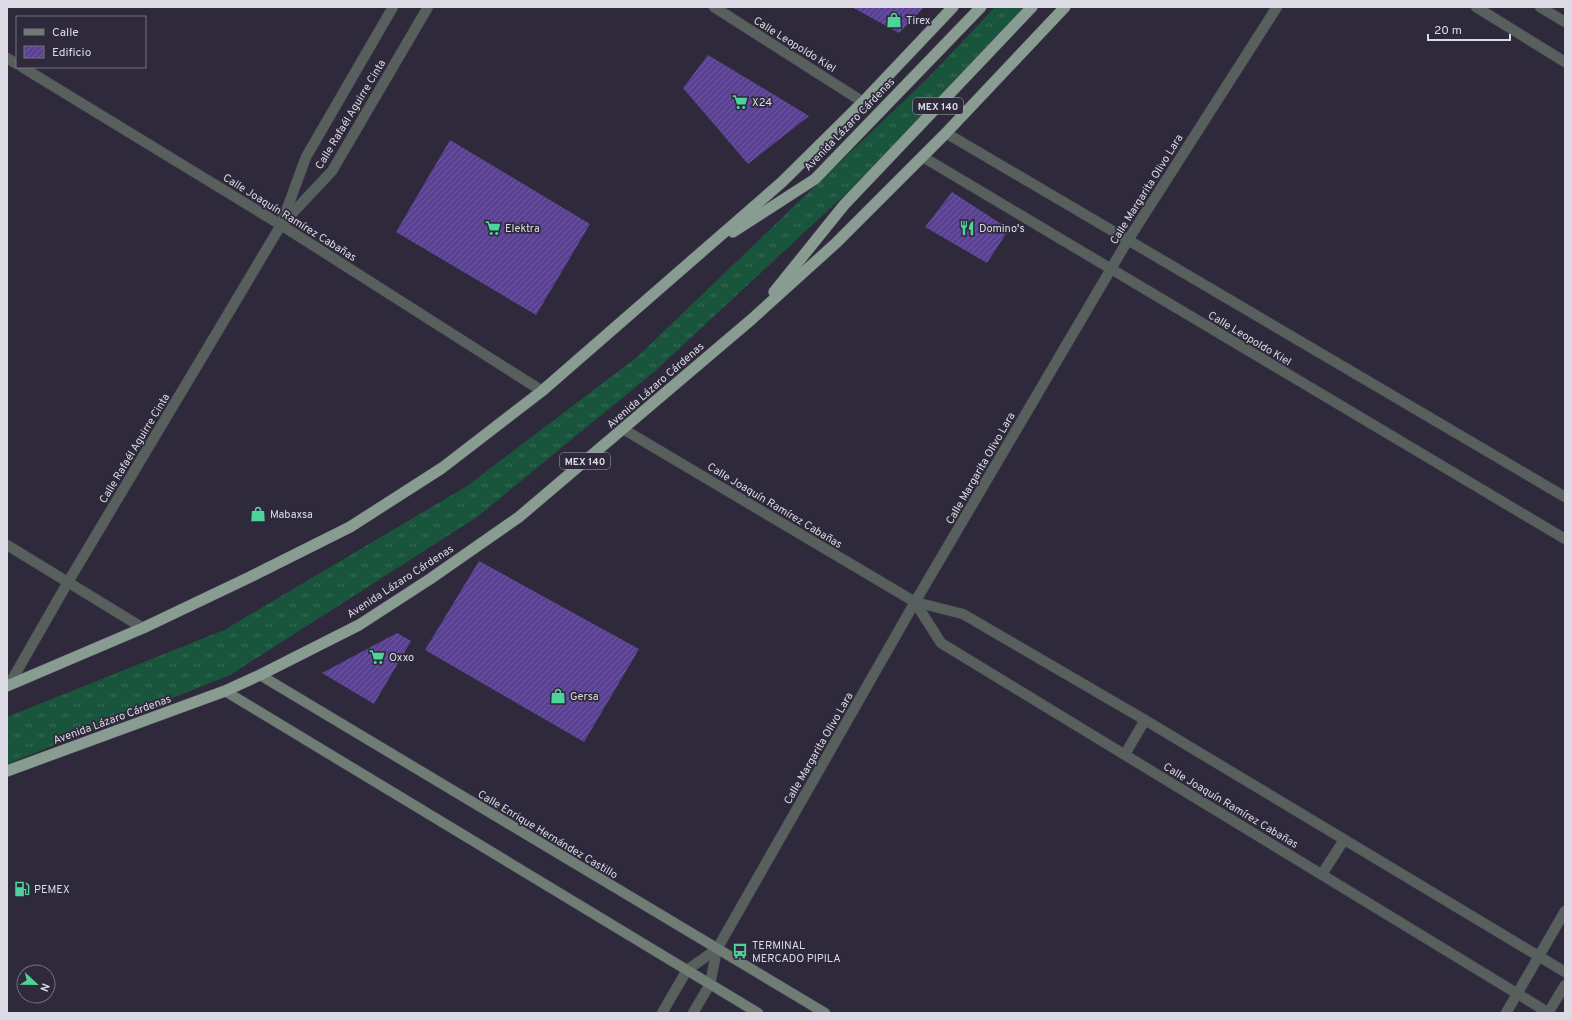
<svg xmlns="http://www.w3.org/2000/svg" width="1572" height="1020" viewBox="0 0 1572 1020" font-family="Overpass,sans-serif">
  <defs>
    <pattern id="grass-tufts" width="24" height="20" patternUnits="userSpaceOnUse"><rect width="24" height="20" fill="#19553c"/><path d="M3 7l-1-3M5 7V3M7 7l1-3M15 17l-1-3M17 17v-4M19 17l1-3" fill="none" stroke="#3a6d58"/></pattern>
    <pattern id="building-hatch" width="6" height="6" patternUnits="userSpaceOnUse"><rect width="6" height="6" fill="#5a4191"/><path d="M-1 1l2-2M0 6l6-6M5 7l2-2" fill="none" stroke="#715ca0"/></pattern>
  </defs>
  <rect width="100%" height="100%" fill="#2e2a3b"/>
  <path fill="url(#grass-tufts)" d="M995,7H1032L950,97L654,372L477,517L230,675L7,764V717L224,630L467,486L637,357L931,75Z"/>
  <g fill="url(#building-hatch)">
    <path d="M852,7H924L899,33Z"/>
    <path d="M708,55L809,116L748,164L683,88Z"/>
    <path d="M450,140L590,224L536,315L396,232Z"/>
    <path d="M952,192L1009,229L987,263L925,227Z"/>
    <path d="M479,561L639,649L584,742L425,650Z"/>
    <path d="M397,633L411,641L374,704L322,673Z"/>
  </g>
  <g fill="none" stroke-linecap="round" stroke-linejoin="round">
    <defs>
      <g id="minor">
        <path d="M714,7L863,102"/>
        <path d="M1476,7L1565,62"/>
        <path d="M1540,7L1565,22"/>
        <path d="M7,58L17,64"/>
        <path d="M22,67L281,225L542,391"/>
        <path d="M946,133L1565,497"/>
        <path d="M923,157L1565,539"/>
        <path d="M284,222L332,171L428,7"/>
        <path d="M623,429L915,602L963,614L1145,720L1565,972"/>
        <path d="M7,545L143,628"/>
        <path d="M915,602L941,643L1549,1013"/>
        <path d="M9,685L68,582L281,225L306,157L393,7"/>
        <path d="M1125,754L1145,720"/>
        <path d="M1322,874L1344,840"/>
        <path d="M662,1013L687,970L717,949"/>
        <path d="M693,1013L710,984L717,949L915,602L1128,240L1277,7"/>
        <path d="M1506,1013L1565,911"/>
        <path d="M1548,1013L1565,985"/>
      </g>
      <g id="secondary">
        <path d="M260,675L825,1013"/>
        <path d="M225,691L758,1013"/>
      </g>
      <g id="trunk">
        <path d="M733,232L815,179L981,7"/>
        <path d="M774,292L844,205L1032,7"/>
        <path d="M7,686L143,628L250,577L350,527L442,468L542,391L782,182L863,102L953,7"/>
        <path d="M7,771L225,691L260,675L359,625L430,579L519,517L752,319L836,243L946,133L1065,7"/>
      </g>
    </defs>
    <use href="#minor" stroke="#4a4656" stroke-width="11"/>
    <use href="#secondary" stroke="#4a4656" stroke-width="11"/>
    <use href="#trunk" stroke="#4a4656" stroke-width="12"/>
    <use href="#minor" stroke="#57605c" stroke-width="10"/>
    <use href="#secondary" stroke="#6f7d75" stroke-width="10"/>
    <use href="#trunk" stroke="#889c92" stroke-width="11"/>
  </g>
  <defs>
    <symbol id="shop-bare" viewBox="-9 -9 18 18"><path d="M-5-2.5h2.3a2.7 3.5 0 0 1 5.4 0H5L5.5 6h-11ZM-1.5-2.5h3a1.5 2.3 0 0 0-3 0Z" fill="#4cd49b" stroke="#2e2a3b" stroke-width="2.5" paint-order="stroke"/></symbol>
    <symbol id="supermarket-bare" viewBox="-9 -9 18 18"><path d="M-6-5.5h2.5l.6 2H6L4.5 2H-2.5L-4.4-4H-6ZM-1.5 3.2a1.3 1.3 0 1 0 .1 0ZM3 3.2a1.3 1.3 0 1 0 .1 0Z" fill="#4cd49b" stroke="#2e2a3b" stroke-width="2.5" paint-order="stroke"/></symbol>
    <symbol id="restaurant-bare" viewBox="-9 -9 18 18"><path d="M-5-6h1v4h1v-4h1v4h1v-4h1v5L-1.5 .5V6h-2V.5L-5-1ZM5-6V6H3V1.5H1.5Q1.5-4 5-6Z" fill="#4cd49b" stroke="#2e2a3b" stroke-width="2.5" paint-order="stroke"/></symbol>
    <symbol id="fuel-bare" viewBox="-9 -9 18 18"><path d="M-5.5-6h7V0h2V4h1.3V-2.5L3-4.5l.8-.8L6-3V5H2.5V1h-1V6h-7ZM-4.2-4.7v3.2H.2V-4.7Z" fill="#4cd49b" stroke="#2e2a3b" stroke-width="2.5" paint-order="stroke"/></symbol>
    <symbol id="bus-bare" viewBox="-9 -9 18 18"><path d="M-5-6H5V4H4V6H2V4H-2V6H-4V4H-5ZM-3.5-4V0h7V-4ZM-3.5 1.2v1.5H-2V1.2ZM2 1.2v1.5H3.5V1.2Z" fill="#4cd49b" stroke="#2e2a3b" stroke-width="2.5" paint-order="stroke"/></symbol>
  </defs>
  <g fill-rule="evenodd">
    <use href="#shop-bare" x="883" y="9" width="22" height="22"/>
    <use href="#supermarket-bare" x="729" y="91" width="22" height="22"/>
    <use href="#supermarket-bare" x="482" y="217" width="22" height="22"/>
    <use href="#restaurant-bare" x="956" y="217" width="22" height="22"/>
    <use href="#shop-bare" x="247" y="503" width="22" height="22"/>
    <use href="#supermarket-bare" x="366" y="646" width="22" height="22"/>
    <use href="#shop-bare" x="547" y="685" width="22" height="22"/>
    <use href="#fuel-bare" x="11" y="878" width="22" height="22"/>
    <use href="#bus-bare" x="729" y="940" width="22" height="22"/>
  </g>
  <g text-anchor="middle" stroke-width="3.5" stroke-linejoin="round" paint-order="stroke">
    <g fill="#2e2a3b" stroke="#a8a5b2" stroke-width="1">
      <rect x="913" y="98" width="50" height="16" rx="3"/>
      <rect x="560" y="453" width="50" height="16" rx="3"/>
    </g>
    <g font-size="10" font-weight="bold" fill="#dcdae5">
      <text x="938" y="110">MEX 140</text>
      <text x="585" y="465">MEX 140</text>
    </g>
    <g font-size="11" fill="#dcdae5" stroke="#2e2a3b" text-anchor="start">
      <text x="906" y="24">Tirex</text>
      <text x="752" y="106">X24</text>
      <text x="505" y="232">Elektra</text>
      <text x="979" y="232">Domino's</text>
      <text x="270" y="518">Mabaxsa</text>
      <text x="389" y="661">Oxxo</text>
      <text x="570" y="700">Gersa</text>
      <text x="34" y="893">PEMEX</text>
      <text x="752" y="949">TERMINAL<tspan x="752" dy="13">MERCADO PIPILA</tspan></text>
    </g>
    <g font-size="11" fill="#dcdae5" stroke="#2e2a3b">
      <text transform="translate(795 44) rotate(32)" y="4">Calle Leopoldo Kiel</text>
      <text transform="translate(350 114) rotate(-59)" y="4">Calle Rafaél Aguirre Cinta</text>
      <text transform="translate(849 124) rotate(-46)" y="4">Avenida Lázaro Cárdenas</text>
      <text transform="translate(1146 189) rotate(-58)" y="4">Calle Margarita Olivo Lara</text>
      <text transform="translate(290 217) rotate(32)" y="4">Calle Joaquín Ramírez Cabañas</text>
      <text transform="translate(1250 338) rotate(31)" y="4">Calle Leopoldo Kiel</text>
      <text transform="translate(655 385) rotate(-41)" y="4">Avenida Lázaro Cárdenas</text>
      <text transform="translate(134 448) rotate(-59)" y="4">Calle Rafaél Aguirre Cinta</text>
      <text transform="translate(980 468) rotate(-60)" y="4">Calle Margarita Olivo Lara</text>
      <text transform="translate(775 505) rotate(31)" y="4">Calle Joaquín Ramírez Cabañas</text>
      <text transform="translate(400 581) rotate(-33)" y="4">Avenida Lázaro Cárdenas</text>
      <text transform="translate(112 719) rotate(-20)" y="4">Avenida Lázaro Cárdenas</text>
      <text transform="translate(818 748) rotate(-60)" y="4">Calle Margarita Olivo Lara</text>
      <text transform="translate(1231 805) rotate(31)" y="4">Calle Joaquín Ramírez Cabañas</text>
      <text transform="translate(548 834) rotate(31)" y="4">Calle Enrique Hernández Castillo</text>
    </g>
  </g>
  <rect width="1572" height="1020" fill="none" stroke="#dcdae5" stroke-width="16"/>
  <rect x="16" y="16" width="130" height="52" fill="#2e2a3b" stroke="#74707f"/>
  <rect x="24" y="29" width="20" height="6" fill="#6f7d75" stroke="#74707f"/>
  <text x="52" y="36" font-size="12" fill="#dcdae5">Calle</text>
  <rect x="24" y="46" width="20" height="12" fill="url(#building-hatch)" stroke="#74707f"/>
  <text x="52" y="56" font-size="12" fill="#dcdae5">Edificio</text>
  <g transform="translate(36 984) rotate(112)"><circle r="19" fill="#2e2a3b" stroke="#74707f"/>
  <path d="M0-3L7 15L0 10L-7 15Z" fill="#4cd49b"/>
  <text y="-6" font-size="11" font-weight="bold" text-anchor="middle" fill="#dcdae5">N</text>
  </g>
  <path d="M1428 34v6h82v-6" fill="none" stroke="#dcdae5" stroke-width="2"/>
  <text x="1434" y="34" font-size="12" fill="#dcdae5" stroke="#2e2a3b" stroke-width="3" paint-order="stroke">20 m</text>
</svg>
